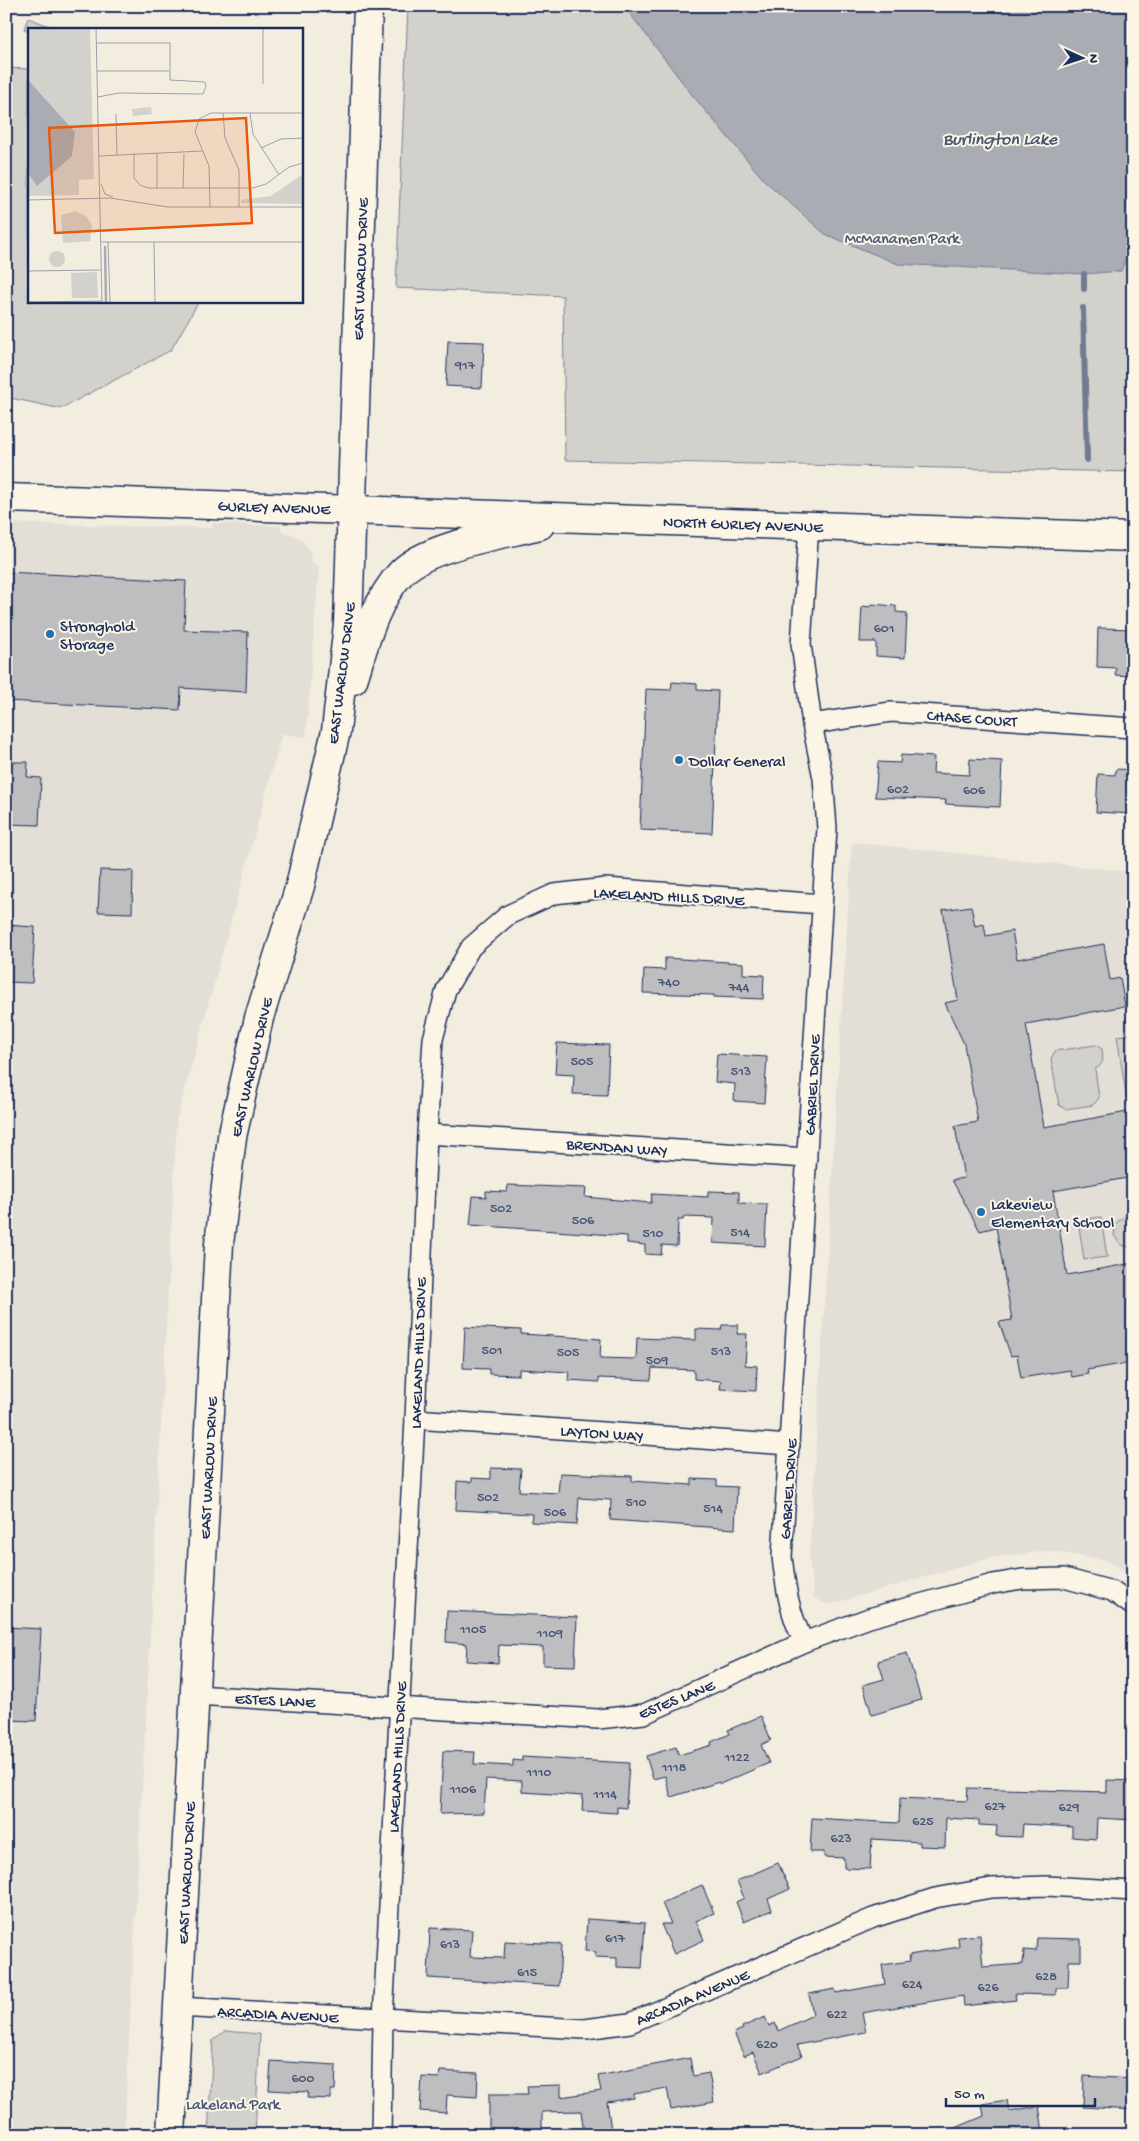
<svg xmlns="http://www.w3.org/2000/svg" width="1139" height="2141" viewBox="0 0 1139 2141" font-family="'Gochi Hand',sans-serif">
  <rect width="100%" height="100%" fill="#f3ede0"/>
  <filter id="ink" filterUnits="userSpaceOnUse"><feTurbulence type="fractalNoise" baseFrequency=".02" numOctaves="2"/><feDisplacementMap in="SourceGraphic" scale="10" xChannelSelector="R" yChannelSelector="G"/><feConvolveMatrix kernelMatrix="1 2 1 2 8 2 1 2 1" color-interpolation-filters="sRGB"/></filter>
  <g filter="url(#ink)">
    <g fill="#e3dfd6">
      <path d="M6,523L212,528L213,523L281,526V532L293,534L302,540L310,551L312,564L319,566L306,737L282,734L177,1119L124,2135H6Z"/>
      <path d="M852,842L1133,872V1576L1105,1560L1049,1551L990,1558L828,1605L814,1598L809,1558Z"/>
    </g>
    <g fill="#d3d1cc" stroke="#778095">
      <path d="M408,6H1133V472L565,460L563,296L396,288Z"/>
      <path d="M28,18L57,29H29V31L24,29Z"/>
      <path d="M6,68L29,69V301H199L171,350L64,407L57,408L6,397Z"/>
      <path d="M1133,1034V1106L1128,1107L1117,1036Z"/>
      <path d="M1095,1045L1102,1049C1103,1059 1104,1065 1095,1069L1099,1098L1093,1105L1065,1109L1059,1105L1051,1059L1055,1051Z"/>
      <path d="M1133,1211V1249L1120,1244L1114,1235L1116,1223Z"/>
      <path d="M1101,1217L1107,1257L1084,1260L1078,1220Z"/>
      <path d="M225,2031L260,2034L255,2135H208L213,2040Z"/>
    </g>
    <path fill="#a9acb3" stroke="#707a91" d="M624,6H1133V238L1121,271L1084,274L898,264L825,234L765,181L693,96Z"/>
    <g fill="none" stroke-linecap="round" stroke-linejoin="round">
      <g stroke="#707a91" stroke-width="6">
        <path d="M1084,274V289"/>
        <path d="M1083,308L1087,460"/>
      </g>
    </g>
    <g fill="#bebec0" stroke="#1b2f5e">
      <path d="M448,341L484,342L482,388L446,386Z"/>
      <path d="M6,572L186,581L184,630L248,632L246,692L181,688L180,710L6,701Z"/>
      <path d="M871,604L896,606V612L907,613L905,658L876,656V642H860L862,606L871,607Z"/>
      <path d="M1098,628L1133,629V676L1115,675L1116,668L1097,667Z"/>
      <path d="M672,682L697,684V690L718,691L712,833L640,830L646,689L671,690Z"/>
      <path d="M901,755L934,757L933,773L969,775L970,759L1002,761L1000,807L945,804L946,800L875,797L878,762L900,763Z"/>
      <path d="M10,762H28L27,777L41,778L39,825L6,824V776H10Z"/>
      <path d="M1116,769L1133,770V814L1096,812L1098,774L1115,775Z"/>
      <path d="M100,870L133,871L132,913L98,912Z"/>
      <path d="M971,906L975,926L984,924L986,936L1012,931L1017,959L1104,944L1110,980L1120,978L1125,1006L1026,1024L1044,1127L1133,1111V1177L1053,1191L1067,1275L1133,1263V1362L1087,1370L1088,1374L1072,1377L1070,1370L1021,1378L1017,1355L1011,1356L999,1322L1012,1320L996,1227L980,1231L952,1180L964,1178L955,1126L978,1122L964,1044L945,1003L958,1000L943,910Z"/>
      <path d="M6,925L35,927L32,983L6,982Z"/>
      <path d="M665,958L743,963V974L764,975L763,999L714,997V995L643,993L644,969L665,970Z"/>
      <path d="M557,1043L609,1045L607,1095L573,1094L574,1075L555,1074Z"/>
      <path d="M717,1054L767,1057L764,1103L734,1101L735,1084L715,1082Z"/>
      <path d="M508,1185L586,1188L585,1197L651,1203L652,1194L708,1197V1191L739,1192V1203L767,1204L765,1246L713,1243L714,1218L684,1217L683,1220H678L677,1246L662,1245L661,1255L645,1254V1245L627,1243V1236L470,1225L473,1196L486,1197V1191L507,1192Z"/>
      <path d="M722,1325H738L737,1334H747L745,1365L757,1366L756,1391L720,1389L721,1381L694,1379V1370L652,1368L651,1380L599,1378V1382L568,1380L569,1372L519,1369V1375L489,1374V1369L463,1368L465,1327L521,1330V1334L601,1339L600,1358L636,1359L637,1338L696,1340V1329L721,1330Z"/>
      <path d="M491,1468L521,1469L519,1491L558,1493L560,1473L632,1476V1481L692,1485V1479L717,1480V1486L737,1487L735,1529L610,1520L611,1500L579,1498L577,1525L531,1522L532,1514L456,1510L457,1481L472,1482V1478L491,1479Z"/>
      <path d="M447,1611L577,1617L575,1666L543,1665V1647L499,1645L498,1663L466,1661L467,1644L446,1642Z"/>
      <path d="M6,1627L41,1629L36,1721L6,1720Z"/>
      <path d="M907,1653L921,1700L872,1715L863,1685L884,1679L878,1661Z"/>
      <path d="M761,1716L771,1740L761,1745L769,1763L720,1784L719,1782L671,1797L665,1776L653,1779L646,1756L676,1747L679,1755L712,1745L711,1742L730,1734L728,1730Z"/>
      <path d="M443,1751L475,1752L474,1764L513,1766V1760L522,1761V1757L629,1763L626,1808L617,1807V1813L582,1811L583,1796L522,1792V1781L486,1779L484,1813L440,1814Z"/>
      <path d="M1107,1780L1133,1781V1820L1097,1818L1096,1839L1072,1837V1827L1023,1824L1022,1837L996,1836L997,1826L979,1825V1820L946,1818L945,1847L920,1846V1842L872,1839L870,1869L844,1868V1858L824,1857V1852H810L812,1818L899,1823L900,1798L967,1801L968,1788L1107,1792Z"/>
      <path d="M778,1863L790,1889L768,1899L772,1910L744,1922L736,1902L744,1898L737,1881Z"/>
      <path d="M702,1885L714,1913L696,1921L704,1940L674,1954L661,1924H671L662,1903Z"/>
      <path d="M587,1919L645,1923L642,1968L617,1967V1958L595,1957L596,1952L585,1951Z"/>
      <path d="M430,1928L472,1930L470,1957L504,1958L505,1941L561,1944L559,1986L428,1978Z"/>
      <path d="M980,1935L983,1967L1023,1964L1024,1950L1036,1951L1037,1938L1081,1939V1961H1069L1068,1988H1056V1995L1015,1994L1016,2000L964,2006L963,1996L862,2013L866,2032L797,2045L802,2056L762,2073L753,2052L744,2056L734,2033L743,2029L742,2027L765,2017L769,2026L775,2023L778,2031L813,2015L809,1994L835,1989L836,1993L885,1984L882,1965L910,1961L909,1955L959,1947L958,1937Z"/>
      <path d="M690,2058L693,2076L709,2073L714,2102L671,2110L667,2088L634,2094V2098L607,2102L611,2130L584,2134L581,2111L542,2112V2135H489V2094H528L527,2086L561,2085V2097L601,2091L598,2076Z"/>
      <path d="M271,2061L336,2065L335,2090H331V2099L307,2098L308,2092L269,2090Z"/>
      <path d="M440,2071L478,2073L477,2097L447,2095L446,2113L420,2111L422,2077L439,2078Z"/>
      <path d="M1084,2076L1133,2079V2110L1083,2107Z"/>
      <path d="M1007,2100L1009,2111L1039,2106L1043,2132L1022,2135H939L984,2116L982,2104Z"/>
    </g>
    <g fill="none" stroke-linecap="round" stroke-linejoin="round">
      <defs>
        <g id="street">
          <path d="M812,724L891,712L1133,728"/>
          <path d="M427,1134L807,1158"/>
          <path d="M415,1419L790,1445"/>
          <path d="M804,1642C789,1613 786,1589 782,1557L827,828L823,778L812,724L801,644L809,526"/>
          <path d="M195,1695L598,1719L644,1714L804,1642L869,1618L993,1584L1022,1579L1064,1578L1112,1591L1133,1606"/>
          <path d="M177,2007L585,2029L630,2023L873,1918L935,1898L991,1888L1047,1886L1133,1891"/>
          <path d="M381,2135L383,2018L415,1419L427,1134L433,1039L446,990L471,947L508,915L554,894L606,888L822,904"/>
        </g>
        <g id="secondary">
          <path d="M6,498L1133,537"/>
          <path d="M353,680C364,645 375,601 401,573C428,545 502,535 540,525"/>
          <path d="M171,2135L219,1244L232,1137L259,1018L300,886L336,731L348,624L368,6"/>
        </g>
      </defs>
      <use href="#street" stroke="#1b2f5e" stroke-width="22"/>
      <use href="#secondary" stroke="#1b2f5e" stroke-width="31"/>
      <use href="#street" stroke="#fcf5e5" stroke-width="19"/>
      <use href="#secondary" stroke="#fcf5e5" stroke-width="28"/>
    </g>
  </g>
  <g fill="#1f6fb2" stroke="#fcf5e5" stroke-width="2">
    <circle cx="50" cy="634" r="5"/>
    <circle cx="679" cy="760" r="5"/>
    <circle cx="981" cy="1212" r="5"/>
  </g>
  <g text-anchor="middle" stroke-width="4" stroke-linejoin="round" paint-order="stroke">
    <g font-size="14" fill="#445376">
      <text x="465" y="369">917</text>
      <text x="884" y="632">601</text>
      <text x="898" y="793">602</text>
      <text x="974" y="794">606</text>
      <text x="669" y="986">740</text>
      <text x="739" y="991">744</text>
      <text x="582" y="1065">505</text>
      <text x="741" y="1075">513</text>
      <text x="501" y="1212">502</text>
      <text x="583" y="1224">506</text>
      <text x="740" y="1236">514</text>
      <text x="653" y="1237">510</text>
      <text x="492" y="1354">501</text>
      <text x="721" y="1355">513</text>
      <text x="568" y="1356">505</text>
      <text x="657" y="1364">509</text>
      <text x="488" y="1501">502</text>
      <text x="636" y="1506">510</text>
      <text x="713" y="1512">514</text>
      <text x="555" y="1516">506</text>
      <text x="473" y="1633">1105</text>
      <text x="550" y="1637">1109</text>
      <text x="737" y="1761">1122</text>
      <text x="674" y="1771">1118</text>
      <text x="539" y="1776">1110</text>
      <text x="463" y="1793">1106</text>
      <text x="605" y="1798">1114</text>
      <text x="995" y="1810">627</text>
      <text x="1069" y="1811">629</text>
      <text x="923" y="1825">625</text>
      <text x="841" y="1842">623</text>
      <text x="615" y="1942">617</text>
      <text x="450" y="1948">613</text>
      <text x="527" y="1976">615</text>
      <text x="1046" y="1980">628</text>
      <text x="912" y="1988">624</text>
      <text x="988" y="1991">626</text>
      <text x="837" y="2018">622</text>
      <text x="767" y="2048">620</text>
      <text x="303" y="2082">600</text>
    </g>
    <g font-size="16" fill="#49587a" stroke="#fcf5e5">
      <text x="902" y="243">McManamen Park</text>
      <text x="233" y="2109">Lakeland Park</text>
    </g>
    <g font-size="16" fill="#1b2f5e" stroke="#fcf5e5">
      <text transform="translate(359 269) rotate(-88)" y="6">EAST WARLOW DRIVE</text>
      <text transform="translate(274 506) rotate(2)" y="6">GURLEY AVENUE</text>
      <text transform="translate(743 523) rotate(2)" y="6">NORTH GURLEY AVENUE</text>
      <text transform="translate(340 673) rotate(-83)" y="6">EAST WARLOW DRIVE</text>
      <text transform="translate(972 717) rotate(4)" y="6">CHASE COURT</text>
      <text transform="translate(669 895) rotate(3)" y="6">LAKELAND HILLS DRIVE</text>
      <text transform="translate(250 1067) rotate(-77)" y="6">EAST WARLOW DRIVE</text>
      <text transform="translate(811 1085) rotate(-87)" y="6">GABRIEL DRIVE</text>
      <text transform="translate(617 1146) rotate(4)" y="6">BRENDAN WAY</text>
      <text transform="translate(417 1353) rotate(-88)" y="6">LAKELAND HILLS DRIVE</text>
      <text transform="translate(602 1432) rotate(4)" y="6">LAYTON WAY</text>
      <text transform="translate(207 1468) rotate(-87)" y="6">EAST WARLOW DRIVE</text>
      <text transform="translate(787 1489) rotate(-86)" y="6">GABRIEL DRIVE</text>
      <text transform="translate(676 1698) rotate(-22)" y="6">ESTES LANE</text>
      <text transform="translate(275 1699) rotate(3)" y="6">ESTES LANE</text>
      <text transform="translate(396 1757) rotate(-87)" y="6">LAKELAND HILLS DRIVE</text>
      <text transform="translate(185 1873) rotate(-87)" y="6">EAST WARLOW DRIVE</text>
      <text transform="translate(692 1996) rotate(-23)" y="6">ARCADIA AVENUE</text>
      <text transform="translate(278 2013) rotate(3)" y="6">ARCADIA AVENUE</text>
    </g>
    <g font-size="16" fill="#1b2f5e" stroke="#fcf5e5" text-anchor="start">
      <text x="60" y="631">Stronghold<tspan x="60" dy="18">Storage</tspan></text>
      <text x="689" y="766">Dollar General</text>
      <text x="991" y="1209">Lakeview<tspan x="991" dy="18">Elementary School</tspan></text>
    </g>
    <g font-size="18" font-style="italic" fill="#465478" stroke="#fcf5e5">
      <text x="1000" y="144">Burlington Lake</text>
    </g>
  </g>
  <g transform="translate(28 28)">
    <rect width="275" height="275" fill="#f3ede0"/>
    <path d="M0,0H62L66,151L51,152V167L0,168ZM123,79L124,86L105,88L104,81ZM275,146V176L213,175V172L243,168ZM48,183L58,188L64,197L62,213L35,215L33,187ZM21 231a8 8 0 1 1 16 0a8 8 0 1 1-16 0ZM69,244L70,270H44L43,245Z" fill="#d3d1cc"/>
    <path d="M0,52L47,104L44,128L9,158L0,145Z" fill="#a9acb3"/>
    <path fill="none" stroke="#a9acb3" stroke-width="2.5" d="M77,218L78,275"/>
    <path fill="none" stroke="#9da1ac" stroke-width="1" d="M68,0L74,275M235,0V56M68,15H142V52L177,54L178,58L175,66L91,65L70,69M69,43H141M195,85L197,110L211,142V179M222,85L225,106L251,147M88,86L89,127M233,120L253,111L275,110M106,125V150L112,157L120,160H225L238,156L261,139L275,135M71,128L174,123M73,156L77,166L85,169M155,160L156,126M129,161V125M0,172L82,170L140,179H275M182,179L181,138L167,104L171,91L183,85H275M73,214H275M80,214L82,275M126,214L127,275M0,243L73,242M0,274L74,273"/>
    <path fill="#e8590c" fill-opacity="0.15" stroke="#e8590c" stroke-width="2.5" d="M218,90L224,195L27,205L21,100Z"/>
    <rect width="275" height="275" fill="none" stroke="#1b2f5e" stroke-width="2.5"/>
  </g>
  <rect width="1139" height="2141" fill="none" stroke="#fcf5e5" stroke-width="25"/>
  <rect x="12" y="12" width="1114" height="2116" fill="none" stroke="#1b2f5e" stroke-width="2" filter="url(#ink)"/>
  <g transform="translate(1082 58) rotate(93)" stroke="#fcf5e5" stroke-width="4" paint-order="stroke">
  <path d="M0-4L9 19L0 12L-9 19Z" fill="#1b2f5e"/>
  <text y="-8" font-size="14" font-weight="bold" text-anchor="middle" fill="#1b2f5e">N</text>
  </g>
  <path d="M946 2098v8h149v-8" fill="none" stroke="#1b2f5e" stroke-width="2.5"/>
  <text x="954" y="2098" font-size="15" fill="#1b2f5e" stroke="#fcf5e5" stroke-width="4" paint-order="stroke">50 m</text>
</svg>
